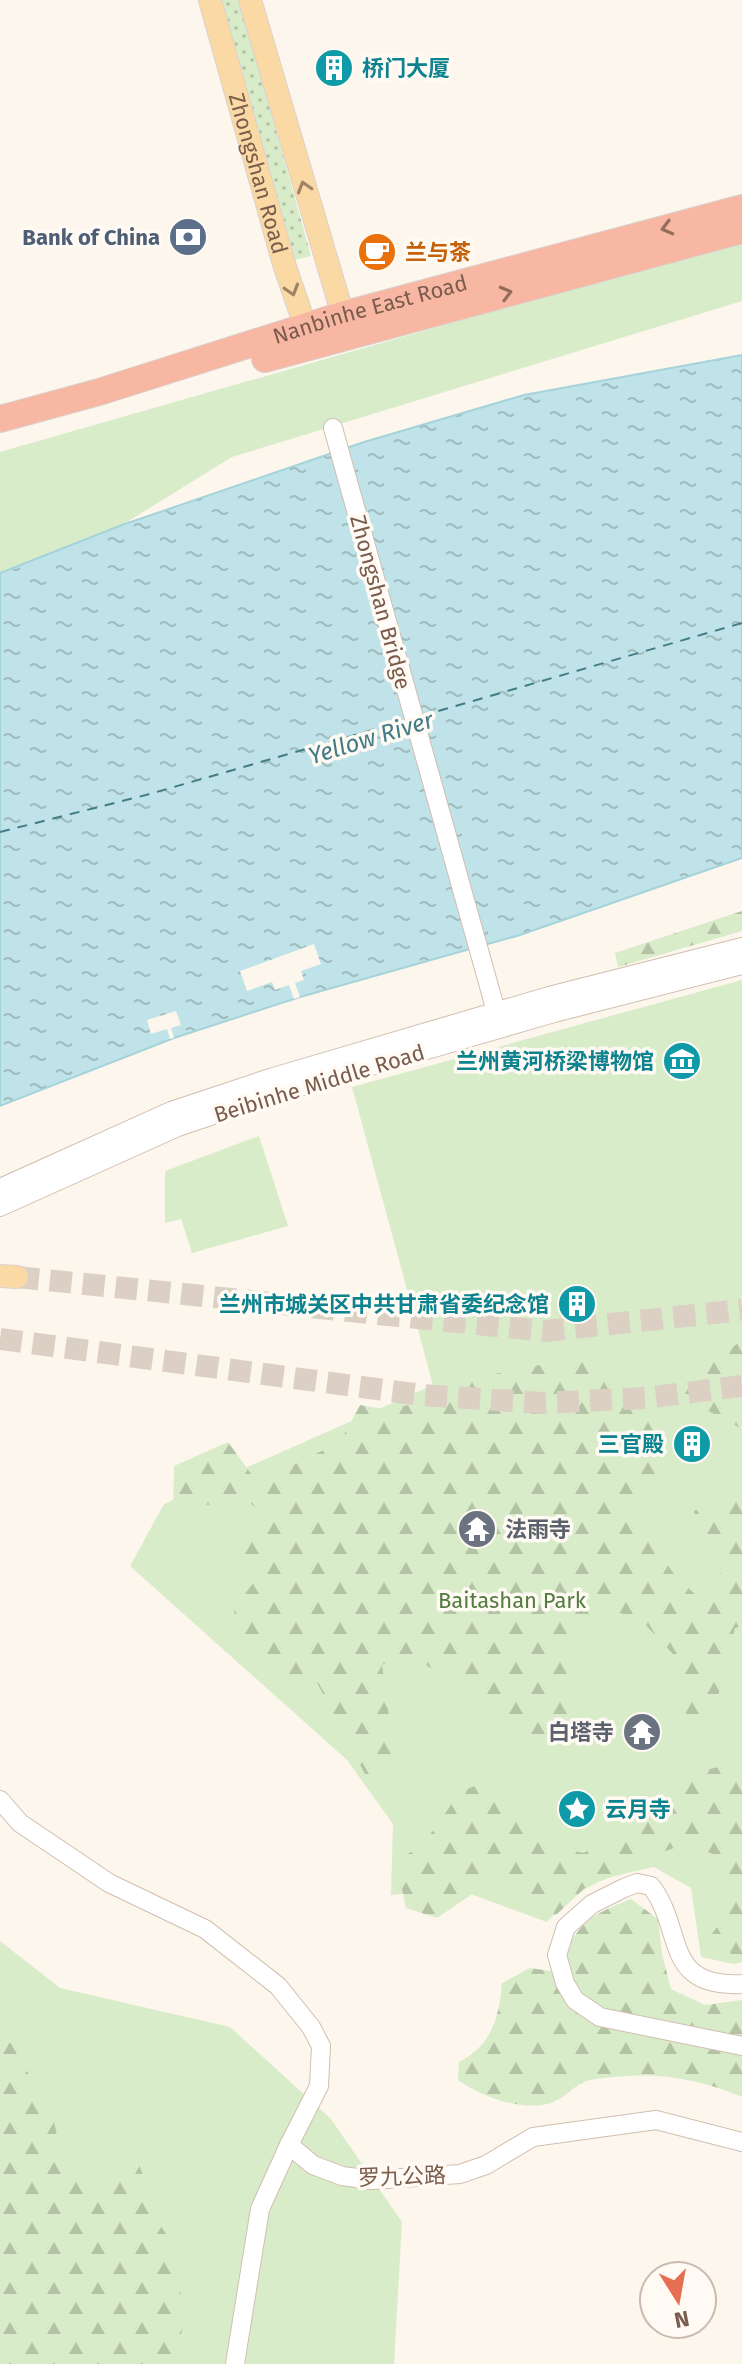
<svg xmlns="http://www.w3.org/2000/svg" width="742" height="2364" viewBox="0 0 742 2364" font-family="'Fira Sans','Noto Sans SC',sans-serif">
  <defs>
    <pattern id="forest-firs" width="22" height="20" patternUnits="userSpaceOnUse" patternTransform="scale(2)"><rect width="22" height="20" fill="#d8ecc9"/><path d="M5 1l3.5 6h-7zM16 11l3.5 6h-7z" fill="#b4c2a5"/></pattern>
    <pattern id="garden-dots" width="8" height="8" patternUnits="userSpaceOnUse" patternTransform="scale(2)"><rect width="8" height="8" fill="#d8ecc9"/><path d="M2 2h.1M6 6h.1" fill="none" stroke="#b4c2a5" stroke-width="1.8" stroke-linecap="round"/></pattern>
    <pattern id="water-ripples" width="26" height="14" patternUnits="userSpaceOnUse" patternTransform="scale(2)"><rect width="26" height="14" fill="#bfe3e8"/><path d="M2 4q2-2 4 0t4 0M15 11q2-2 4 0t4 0" fill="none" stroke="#a0bbbe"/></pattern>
  </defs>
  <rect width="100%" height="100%" fill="#fdf6ec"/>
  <g fill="#d8ecc9">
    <path d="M742,240V301L232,457L122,525L0,573V452Z"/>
    <path d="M742,980V1962L734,1964L701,1957L691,1888L654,1867C598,1879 589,1881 547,1922L457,1889L391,1895L393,1824L347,1760L130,1566L164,1504L433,1385L352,1087Z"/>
    <path d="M259,1136L288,1226L192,1253L181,1219L165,1223V1171Z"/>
    <path d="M0,1941L60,1988L230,2027L331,2119L402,2222L394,2364H0Z"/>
  </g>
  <g fill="url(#forest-firs)">
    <path d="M742,911V931L618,967L615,953Z"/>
    <path d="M738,1343L742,1346V1429L666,1388L665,1377L702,1371Z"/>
    <path d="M581,1357L643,1397L656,1415L655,1474L631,1511L676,1577L696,1595L709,1590L723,1568L698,1532L694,1511L733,1497L742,1498V1626L735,1628L712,1721L689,1727L672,1653L640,1619L613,1611L578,1623L563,1689L567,1714L585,1707L592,1734L579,1740L525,1743L443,1675L407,1654L382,1665L393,1747L390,1778L366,1776L312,1673L283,1681L270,1679L238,1641L234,1607L256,1580L228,1543L267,1520L248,1500L173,1509L174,1466L228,1442L254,1478L275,1474L340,1442L360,1405L383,1409L450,1399L479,1377Z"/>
    <path d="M742,1762V1961L709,1938L734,1903L724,1858L685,1844L640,1860L589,1884L556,1915L541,1918L512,1882H490L437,1918L406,1908L396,1860L421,1847L461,1791L492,1780L522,1809L543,1845L584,1853L705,1770Z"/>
    <path d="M631,1899L658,1919L662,1954L671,1989L705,2005L742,2000V2097C689,2075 647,2071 590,2080C576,2083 566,2097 553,2102C526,2113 481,2097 458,2080L459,2062C492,2045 499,2018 502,1983L530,1968L557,1972C577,1926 582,1918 631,1899Z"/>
    <path d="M0,2043H11L53,2117L67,2182L93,2179L139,2164L161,2226L178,2253L183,2326L173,2364H0Z"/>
  </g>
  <path fill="url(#garden-dots)" d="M222,0H240L311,256L295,260Z"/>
  <path fill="url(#water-ripples)" stroke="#a5d3da" stroke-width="2" d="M742,355V858L520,935L300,997L174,1038L0,1106V573L122,525L364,442L524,395Z"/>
  <g fill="#fdf6ec">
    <path d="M314,944L321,964L301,971L304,980L295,983L300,997L294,999L289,985L275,990L272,982L247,991L240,971Z"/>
    <path d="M176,1011L181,1025L171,1028L174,1038L170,1039L167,1029L151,1034L147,1020Z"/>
  </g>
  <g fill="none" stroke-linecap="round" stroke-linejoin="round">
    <g stroke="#437c86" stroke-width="2" stroke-dasharray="10 8" stroke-linecap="butt">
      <path d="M421,716L742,623"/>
      <path d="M0,832L146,795L407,720"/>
    </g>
    <g stroke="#dcd0c4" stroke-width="22" stroke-dasharray="22 11" stroke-linecap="butt">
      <path d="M17,1277L545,1331L742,1310"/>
      <path d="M0,1339L422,1395L542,1403L645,1398L742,1386"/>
    </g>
    <defs>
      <g id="minor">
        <path d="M333,428L499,1022"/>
        <path d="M0,1188L171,1111L270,1078L549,996L742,947"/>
        <path d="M0,1207L178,1127L275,1094L554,1013L742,965"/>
        <path d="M0,1800L20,1823L109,1883L205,1929L278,1986L311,2027L321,2046L319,2086L289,2145L313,2165L342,2176L372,2180L460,2174L486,2165L533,2137L656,2120L742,2142"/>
        <path d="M742,1984C662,1988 685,1930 651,1886L637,1883L624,1888L592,1904L566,1927L557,1955L565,1983L575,2000L600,2017L742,2046"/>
        <path d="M235,2364L260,2209L289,2145"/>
      </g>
      <g id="major">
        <path id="s1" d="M210,0L284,264L310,340"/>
        <path d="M250,0L347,329"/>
        <path d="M0,1276L17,1277"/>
      </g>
      <g id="highway">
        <path d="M265,359L742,230"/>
        <path id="s2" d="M0,419L99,392L342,315L742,208"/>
      </g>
    </defs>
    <use href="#minor" stroke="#d1beb0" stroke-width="20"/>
    <use href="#major" stroke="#dad1cd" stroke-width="24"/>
    <use href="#highway" stroke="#dad1cd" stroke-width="28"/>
    <use href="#minor" stroke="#fff" stroke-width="18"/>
    <use href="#major" stroke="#fbd9a5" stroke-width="22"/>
    <use href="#highway" stroke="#f7b7a3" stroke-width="26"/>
  </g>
  <defs><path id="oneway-chevron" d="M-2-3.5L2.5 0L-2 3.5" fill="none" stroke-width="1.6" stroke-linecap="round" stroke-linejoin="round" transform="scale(2)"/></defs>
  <g stroke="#a18267">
    <use href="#oneway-chevron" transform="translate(304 187) rotate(-107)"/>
    <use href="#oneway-chevron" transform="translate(292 290) rotate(73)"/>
  </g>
  <g stroke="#936e5e">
    <use href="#oneway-chevron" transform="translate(667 228) rotate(165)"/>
    <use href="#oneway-chevron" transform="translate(506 293) rotate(-15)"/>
  </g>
  <defs>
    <symbol id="building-disc" viewBox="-11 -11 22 22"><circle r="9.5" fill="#0f9aa8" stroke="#fffaf3"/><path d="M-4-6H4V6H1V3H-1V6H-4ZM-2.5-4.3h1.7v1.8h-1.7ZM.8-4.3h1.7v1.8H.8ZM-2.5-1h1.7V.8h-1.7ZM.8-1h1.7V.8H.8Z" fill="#fff"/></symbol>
    <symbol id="bank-disc" viewBox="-11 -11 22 22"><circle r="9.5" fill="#5c6f8a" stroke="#fffaf3"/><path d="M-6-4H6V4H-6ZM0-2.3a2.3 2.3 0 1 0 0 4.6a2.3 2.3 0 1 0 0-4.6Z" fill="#fff"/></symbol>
    <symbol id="cafe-disc" viewBox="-11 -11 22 22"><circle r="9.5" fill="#e8710a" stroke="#fffaf3"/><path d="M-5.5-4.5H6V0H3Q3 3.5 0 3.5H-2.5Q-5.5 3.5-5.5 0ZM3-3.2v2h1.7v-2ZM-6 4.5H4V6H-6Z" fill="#fff"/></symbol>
    <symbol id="museum-disc" viewBox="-11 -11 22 22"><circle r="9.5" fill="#0f9aa8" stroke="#fffaf3"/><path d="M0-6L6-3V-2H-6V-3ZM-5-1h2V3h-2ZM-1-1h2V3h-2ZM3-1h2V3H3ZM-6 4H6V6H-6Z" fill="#fff"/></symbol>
    <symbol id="temple-disc" viewBox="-11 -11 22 22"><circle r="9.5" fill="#6b7280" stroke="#fffaf3"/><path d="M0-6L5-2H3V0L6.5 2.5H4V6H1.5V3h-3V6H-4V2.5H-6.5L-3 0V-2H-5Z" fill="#fff"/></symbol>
    <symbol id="sight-disc" viewBox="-11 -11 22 22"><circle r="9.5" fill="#0f9aa8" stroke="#fffaf3"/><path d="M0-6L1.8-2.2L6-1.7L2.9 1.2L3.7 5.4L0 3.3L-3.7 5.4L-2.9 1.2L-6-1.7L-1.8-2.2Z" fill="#fff"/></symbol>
  </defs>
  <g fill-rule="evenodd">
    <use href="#building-disc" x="312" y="46" width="44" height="44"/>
    <use href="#bank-disc" x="166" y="215" width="44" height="44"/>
    <use href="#cafe-disc" x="355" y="230" width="44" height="44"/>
    <use href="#museum-disc" x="660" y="1039" width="44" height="44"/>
    <use href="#building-disc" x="555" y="1282" width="44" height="44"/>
    <use href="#building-disc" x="670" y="1422" width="44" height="44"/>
    <use href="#temple-disc" x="455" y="1507" width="44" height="44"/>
    <use href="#temple-disc" x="620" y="1710" width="44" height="44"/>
    <use href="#sight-disc" x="555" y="1787" width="44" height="44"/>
  </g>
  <g text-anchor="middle" stroke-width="7" stroke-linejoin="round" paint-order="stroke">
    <g font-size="22" font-weight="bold" fill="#0d838f" stroke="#fffaf3" text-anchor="end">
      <text x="362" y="76" text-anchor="start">桥门大厦</text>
      <text x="654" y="1069">兰州黄河桥梁博物馆</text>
      <text x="549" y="1312">兰州市城关区中共甘肃省委纪念馆</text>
      <text x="664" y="1452">三官殿</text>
      <text x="605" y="1817" text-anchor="start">云月寺</text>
    </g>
    <g font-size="22" fill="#7a5c4d" stroke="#fffaf3">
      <text dy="8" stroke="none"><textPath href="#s1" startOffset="180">Zhongshan Road</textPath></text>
      <text dy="8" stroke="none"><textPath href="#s2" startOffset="386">Nanbinhe East Road</textPath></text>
      <text transform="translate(381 602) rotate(75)" y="8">Zhongshan Bridge</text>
      <text transform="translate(319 1083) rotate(-17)" y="8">Beibinhe Middle Road</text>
      <text transform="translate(402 2176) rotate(-2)" y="8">罗九公路</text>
    </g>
    <g font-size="22" font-weight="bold" fill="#4e5e75" stroke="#fffaf3" text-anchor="end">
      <text x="160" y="245">Bank of China</text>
    </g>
    <g font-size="22" font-weight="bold" fill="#c56008" stroke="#fffaf3" text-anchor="start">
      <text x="405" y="260">兰与茶</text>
    </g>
    <g font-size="22" font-weight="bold" fill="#5b616d" stroke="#fffaf3" text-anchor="start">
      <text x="505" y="1537">法雨寺</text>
      <text x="614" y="1740" text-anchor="end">白塔寺</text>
    </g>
    <g font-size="22" fill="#537a41" stroke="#fffaf3">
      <text x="512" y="1608">Baitashan Park</text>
    </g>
    <g font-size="24" font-style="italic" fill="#437c86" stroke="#fffaf3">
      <text transform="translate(371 738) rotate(-17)" y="8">Yellow River</text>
    </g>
  </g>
  <g transform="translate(678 2300) rotate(169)"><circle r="38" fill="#fffaf3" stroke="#cabbb1" stroke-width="2"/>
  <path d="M0-6L14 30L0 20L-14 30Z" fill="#e76f51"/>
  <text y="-12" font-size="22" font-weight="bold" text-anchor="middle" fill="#7a5c4d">N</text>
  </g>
</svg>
